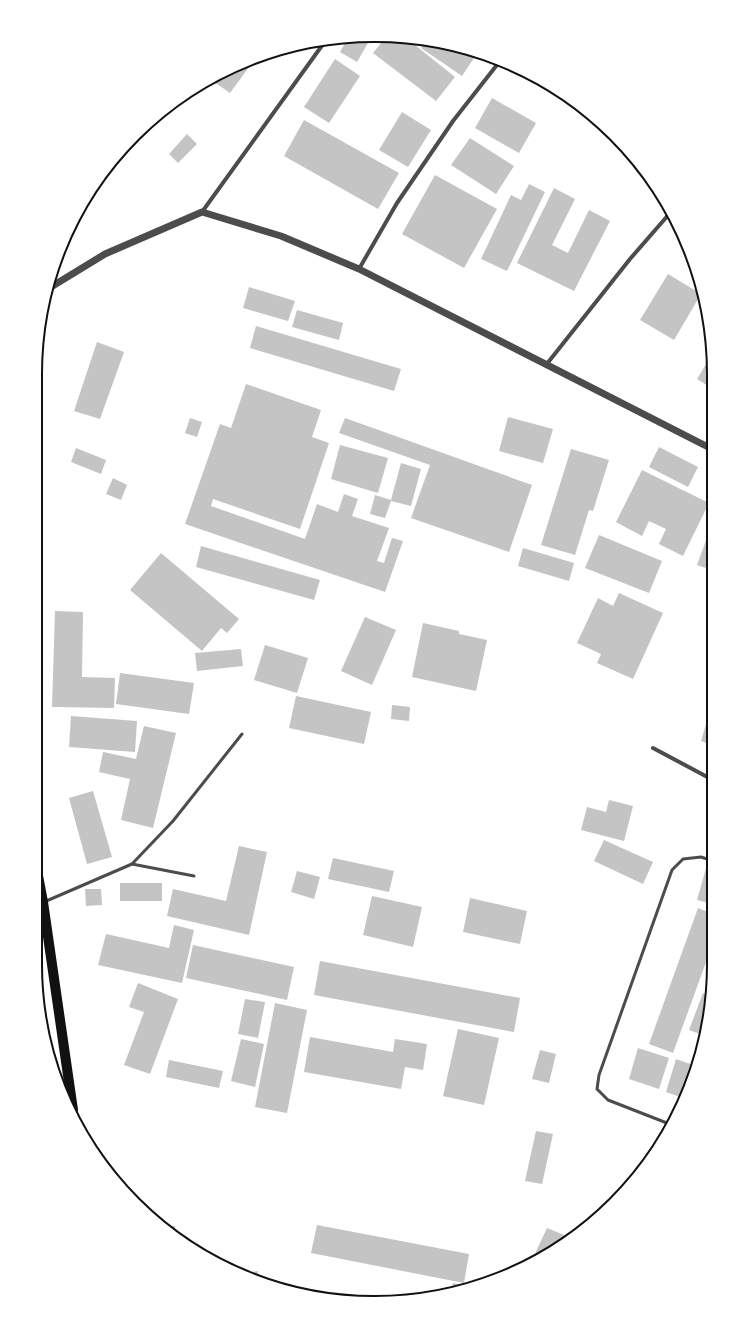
<svg xmlns="http://www.w3.org/2000/svg" width="749" height="1338" viewBox="0 0 749 1338" font-family="Poppins,sans-serif">
  <rect width="100%" height="100%" fill="#fff"/>
  <g fill="#c4c4c4">
    <path d="M349,36H372L357,62L340,52Z"/>
    <path d="M386,37H405L455,77L436,101L373,53Z"/>
    <path d="M426,40L478,52L462,76L421,48Z"/>
    <path d="M335,59L360,76L329,123L304,107Z"/>
    <path d="M249,61L252,63L230,93L210,79L224,70Z"/>
    <path d="M492,98L536,123L519,153L475,128Z"/>
    <path d="M402,112L431,130L408,167L379,150Z"/>
    <path d="M304,120L399,173L378,209L284,156Z"/>
    <path d="M187,134L197,144L178,163L169,154Z"/>
    <path d="M470,138L514,166L496,194L451,165Z"/>
    <path d="M435,175L497,209L464,268L402,234Z"/>
    <path d="M529,184L545,192L507,271L481,259L511,195L521,200Z"/>
    <path d="M554,188L575,199L552,245L568,253L589,210L610,221L574,291L517,263Z"/>
    <path d="M668,274L701,294L674,340L640,320Z"/>
    <path d="M249,287L295,301L288,321L243,308Z"/>
    <path d="M297,310L343,323L339,340L292,327Z"/>
    <path d="M256,326L401,369L394,391L250,348Z"/>
    <path d="M97,342L124,352L100,419L74,411Z"/>
    <path d="M711,356V388L697,379Z"/>
    <path d="M246,384L321,410L312,437L329,443L300,529L213,499L211,506L305,539L317,504L338,512L344,494L358,499L352,516L389,528L377,561L384,563L392,538L403,541L385,592L185,524L220,424L231,428Z"/>
    <path d="M508,417L553,429L543,463L499,451Z"/>
    <path d="M190,418L202,422L197,437L185,433Z"/>
    <path d="M345,418L532,485L509,552L411,518L430,465L339,433Z"/>
    <path d="M340,445L388,458L378,493L331,479Z"/>
    <path d="M659,447L698,467L688,487L649,467Z"/>
    <path d="M76,448L106,460L101,474L71,462Z"/>
    <path d="M571,449L609,460L593,511L589,510L575,555L541,545Z"/>
    <path d="M401,463L421,469L411,506L391,501L385,518L370,514L375,495L391,500Z"/>
    <path d="M642,470L709,503L683,556L659,544L666,529L649,521L642,536L616,522Z"/>
    <path d="M113,478L127,485L121,500L106,494Z"/>
    <path d="M712,524V570L697,565Z"/>
    <path d="M599,535L662,561L649,593L585,568Z"/>
    <path d="M201,546L320,580L314,600L196,567Z"/>
    <path d="M523,548L574,563L569,581L518,566Z"/>
    <path d="M161,553L239,619L227,633L221,628L202,651L130,590Z"/>
    <path d="M619,593L663,613L633,679L597,663L601,654L577,643L598,598L613,606Z"/>
    <path d="M55,611L83,612L82,677L115,678L114,708L52,707Z"/>
    <path d="M365,617L396,630L372,685L341,671Z"/>
    <path d="M423,623L459,631V634L487,640L476,691L412,677Z"/>
    <path d="M265,645L308,658L297,693L254,680Z"/>
    <path d="M241,649L243,666L197,671L195,653Z"/>
    <path d="M120,673L194,683L189,714L116,704Z"/>
    <path d="M296,696L371,712L364,744L289,728Z"/>
    <path d="M712,704V745L701,741Z"/>
    <path d="M392,705L410,707L409,721L391,719Z"/>
    <path d="M71,716L137,721L135,752L69,747Z"/>
    <path d="M144,726L176,733L153,828L121,820L130,779L99,772L103,752L136,759Z"/>
    <path d="M93,791L112,857L87,864L69,798Z"/>
    <path d="M609,800L633,806L624,841L581,830L587,807L606,812Z"/>
    <path d="M604,840L653,862L643,884L594,861Z"/>
    <path d="M239,846L267,852L249,935L167,916L173,889L226,901Z"/>
    <path d="M333,858L394,871L389,892L328,879Z"/>
    <path d="M706,868L713,871V904L697,900Z"/>
    <path d="M297,871L320,877L314,899L291,892Z"/>
    <rect x="120" y="883" width="42" height="18"/>
    <path d="M85,889H101L102,905L86,906Z"/>
    <path d="M372,896L422,907L413,947L363,935Z"/>
    <path d="M470,898L527,911L520,944L463,932Z"/>
    <path d="M698,908L713,914V943L673,1053L649,1044Z"/>
    <path d="M174,925L194,930L182,983L98,965L106,934L169,948Z"/>
    <path d="M193,945L294,967L287,1000L186,978Z"/>
    <path d="M320,961L520,998L514,1032L314,995Z"/>
    <path d="M138,983L178,999L150,1074L124,1065L144,1012L129,1007Z"/>
    <path d="M703,993L712,996L705,1036L689,1030Z"/>
    <path d="M245,999L265,1002L258,1038L238,1034Z"/>
    <path d="M275,1003L307,1010L287,1113L255,1107Z"/>
    <path d="M458,1029L499,1038L484,1105L443,1096Z"/>
    <path d="M310,1037L393,1052L395,1039L427,1044L423,1070L405,1067L401,1089L304,1072Z"/>
    <path d="M241,1039L264,1044L255,1087L231,1081Z"/>
    <path d="M638,1048L669,1058L659,1089L629,1079Z"/>
    <path d="M540,1050L556,1054L549,1083L532,1079Z"/>
    <path d="M676,1059L696,1066L683,1098L666,1092Z"/>
    <path d="M169,1060L223,1071L219,1088L166,1077Z"/>
    <path d="M536,1131L553,1134L542,1184L525,1181Z"/>
    <path d="M317,1225L469,1254L464,1283L311,1253Z"/>
    <path d="M165,1226H175L176,1236Z"/>
    <path d="M547,1228L569,1237L532,1260Z"/>
    <path d="M258,1271V1279L245,1273Z"/>
    <path d="M453,1283L467,1286L451,1290Z"/>
  </g>
  <g fill="none" stroke-linecap="round" stroke-linejoin="round">
    <g stroke="#4c4c4c" stroke-width="3">
      <path d="M132,864L194,876"/>
      <path d="M44,902L132,864L173,821L242,734"/>
      <path d="M672,1125L608,1100L597,1089L599,1075L672,870L683,859L701,857L713,861"/>
    </g>
    <g stroke="#4c4c4c" stroke-width="4">
      <path d="M202,212L326,40"/>
      <path d="M359,269L397,203L453,121L500,61"/>
      <path d="M546,365L630,259L670,213"/>
      <path d="M653,748L713,780"/>
    </g>
    <path stroke="#4c4c4c" stroke-width="7" d="M46,290L105,254L202,212L281,236L359,269L712,449"/>
    <path stroke="#111" stroke-width="10" d="M35,860L43,902L73,1110"/>
  </g>
  <path d="M0 0H749V1338H0ZM374 42H375A332 332 0 0 1 707 374V964A332 332 0 0 1 375 1296H374A332 332 0 0 1 42 964V374A332 332 0 0 1 374 42Z" fill="#fff" fill-rule="evenodd"/>
  <path fill="none" stroke="#111" stroke-width="2" d="M374 42H375A332 332 0 0 1 707 374V964A332 332 0 0 1 375 1296H374A332 332 0 0 1 42 964V374A332 332 0 0 1 374 42Z"/>
</svg>
